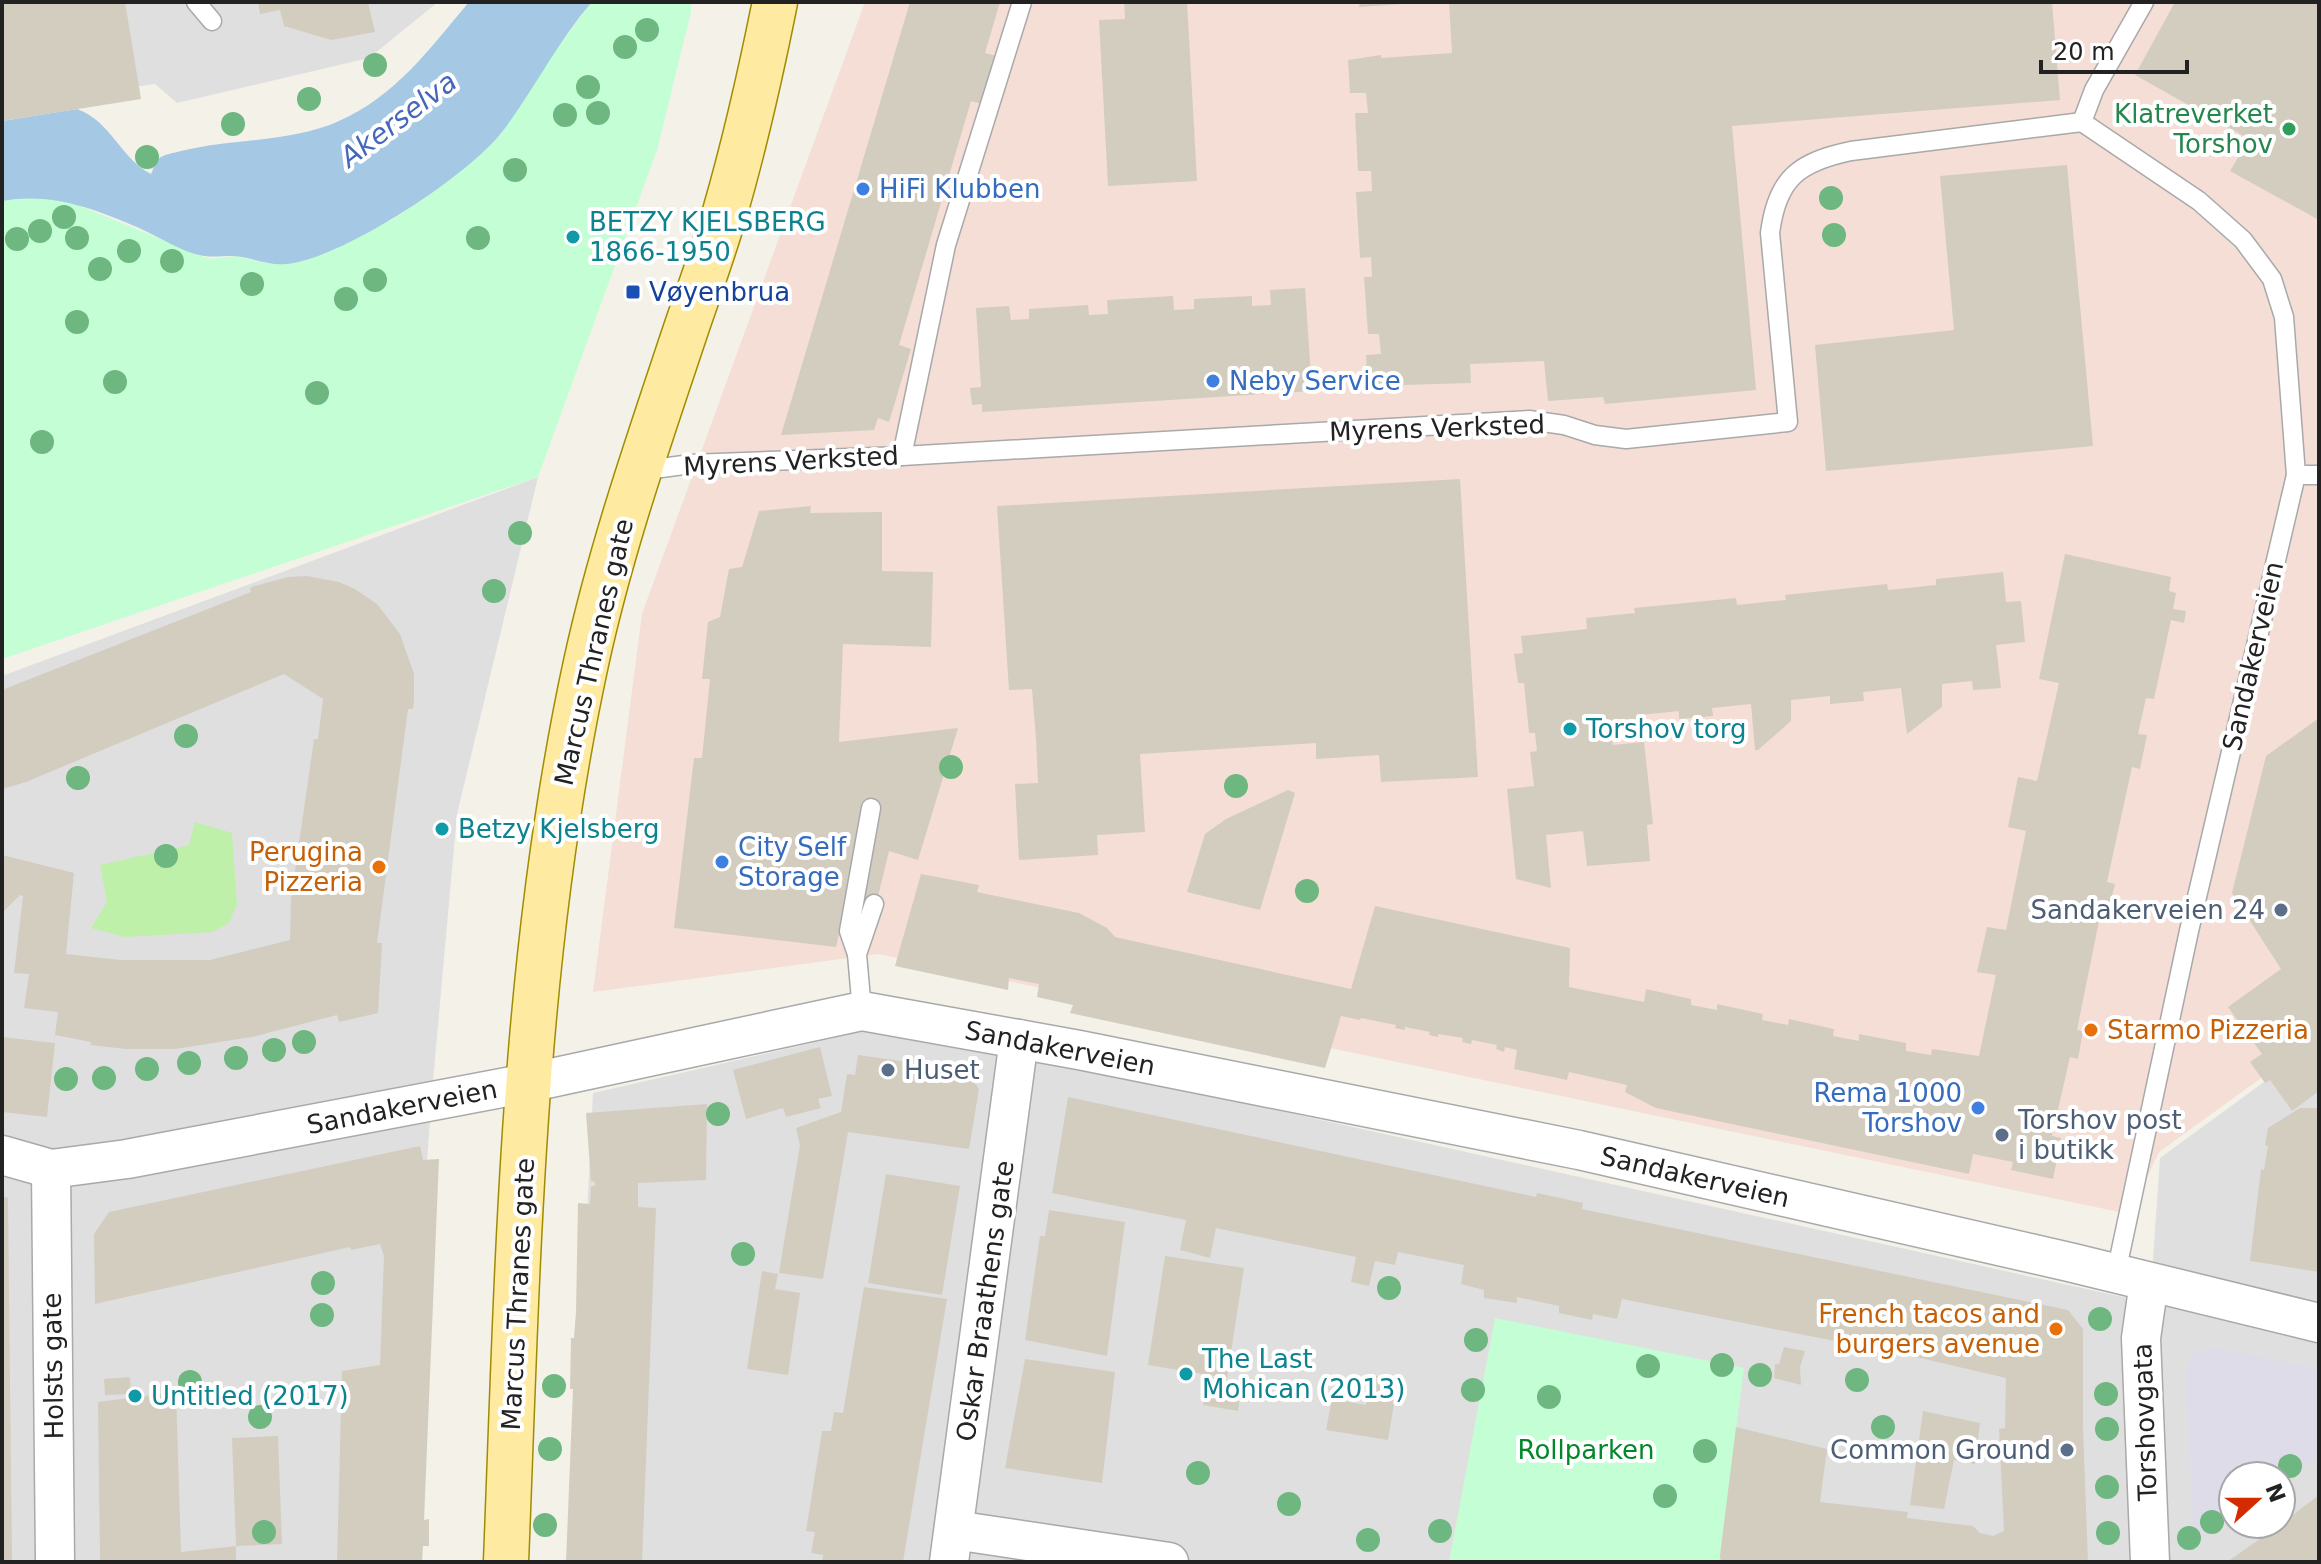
<svg xmlns="http://www.w3.org/2000/svg" width="2321" height="1564" viewBox="0 0 2321 1564" font-family="'DejaVu Sans',sans-serif">
  <rect width="100%" height="100%" fill="#f3f1e8"/>
  <g fill="#e0dfdf" fill-rule="evenodd">
    <path d="M2,2H438L369,58L177,103L155,84L2,105Z"/>
    <path d="M538,477L457,814L432,1092L398,1562H2V676Z"/>
    <path d="M891,1025L2150,1303L2160,1158L2319,1042V1562H570L593,1093ZM2233,1476H2281V1524H2233Z"/>
  </g>
  <path fill="#f4ded6" d="M865,2H2319V1036L2159,1152L2129,1214L878,954L593,992L642,614Z"/>
  <path fill="#bef0aa" d="M195,822L232,833L237,904L229,923L212,932L125,937L91,928L107,902L100,865L189,845Z"/>
  <g fill="#c3fed4">
    <path d="M592,2H691V12L657,150L538,477L2,659V201L38,197L73,203L209,259L235,256L266,263L392,220L458,173L501,134L551,56Z"/>
    <path d="M1495,1318L1744,1368L1719,1562H1449Z"/>
  </g>
  <path fill="#dfdce9" d="M2214,1348L2319,1369V1456L2281,1483V1476H2233V1517L2194,1545L2186,1372L2192,1355Z"/>
  <path fill="#a5c8e4" d="M469,2H592C557,42 534,90 502,132C468,176 343,258 287,264C268,266 251,257 233,256C211,256 209,259 186,251C169,244 153,234 137,227C93,208 50,192 2,201V121L77,109C110,120 122,160 151,174C154,169 154,162 158,159C164,154 174,153 181,151C233,138 290,143 339,121C396,96 430,48 469,2Z"/>
  <g fill="#d3cdc0">
    <path d="M2,2H125L141,99L2,121Z"/>
    <path d="M258,2H368L375,32L331,40L284,26L280,10L260,14Z"/>
    <path d="M910,2H1000L985,53L997,56L982,104L971,101L899,345L911,349L889,422L878,418L874,430L781,435Z"/>
    <path d="M1124,2H1187L1197,181L1108,186L1099,20L1125,19Z"/>
    <path d="M1360,2H1402L1403,4L1359,7Z"/>
    <path d="M1449,2H2052L2060,100L1732,126L1756,390L1605,404L1603,397L1548,401L1544,361L1470,364L1471,383L1403,385V390L1381,391V387H1368L1366,355L1381,354L1379,334H1368L1364,277H1372L1371,257L1360,258L1356,192L1372,191L1371,171H1358L1355,113H1368L1366,93H1350L1348,60L1381,55V58L1452,53Z"/>
    <path d="M2175,2H2319V220L2230,171L2249,139L2135,75Z"/>
    <path d="M2067,165L2093,446L1826,471L1815,345L1954,330L1940,176Z"/>
    <path d="M1305,288L1312,391L982,412V404L972,405L970,388L981,387L976,308L1009,306L1011,320L1029,319V309L1088,305L1089,315L1108,314L1107,300L1173,296L1174,310L1194,309V299L1252,296V306L1271,305L1270,290Z"/>
    <path d="M1460,479L1478,777L1381,782L1379,755L1316,759V743L1140,754L1145,832L1097,835L1098,855L1019,860L1015,784L1038,783L1036,739L1032,689L1009,690L997,506Z"/>
    <path d="M811,506L810,513L882,512V571L933,572L931,647L843,644L839,742L958,728L918,860L889,851L868,938L839,934L836,947L674,928L694,758H702L710,679H702L708,622L720,617L729,569L742,567L759,511Z"/>
    <path d="M2065,554L2171,577L2169,591L2176,593L2173,609L2186,611L2184,623L2171,620L2154,699L2146,698L2138,734L2147,735L2140,769L2132,767L2107,882L2115,884L2107,917L2100,916L2077,1030L2083,1031L2078,1059L2070,1057L2052,1136L2061,1138L2053,1179L2011,1170L2013,1162L1973,1154L1969,1174L1656,1108L1625,1092L1627,1085L1569,1072L1567,1080L1514,1069L1517,1050L1505,1047L1504,1052L1496,1049L1497,1045L1472,1040L1471,1044L1462,1042L1463,1038L1438,1034V1037L1429,1035L1430,1032L1405,1027V1030L1395,1028L1396,1025L1361,1018L1360,1020L1341,1016L1325,1068L1070,1013L1073,1005L1037,997L1039,984L1009,978L1008,990L895,966L921,874L979,885L977,892L1079,913L1107,928L1115,937L1351,989L1375,906L1570,948L1569,987L1644,1002L1646,989L1691,999V1005L1717,1010V1004L1763,1014L1762,1020L1788,1025L1789,1019L1834,1029L1833,1036L1859,1041V1034L1906,1043V1051L1931,1055L1932,1049L1979,1056L1996,975L1977,972L1987,927L2006,930L2026,831L2008,827L2018,777L2037,781L2059,683L2039,679Z"/>
    <path d="M2003,572L2006,602L2021,601L2025,642L1996,645L2001,688L1973,690L1972,681L1942,684V707L1907,734L1901,688L1863,692L1864,701L1830,704V696L1791,700V721L1758,750H1755L1751,704L1712,708L1713,716L1679,719V711L1640,715L1642,720L1610,724L1613,745L1644,742L1653,824L1647,825L1650,861L1587,866L1583,831L1546,835L1551,888L1516,879L1507,789L1534,786L1530,752L1537,751L1535,733H1529L1524,683H1518L1514,654L1523,653L1521,636L1587,629L1586,618L1635,613L1634,608L1736,598L1737,605L1786,600L1785,595L1887,584L1888,590L1936,585V579Z"/>
    <path d="M307,576L339,582L355,589L377,604L400,634L414,674V699L413,709H408L377,943H382L378,1013L339,1022L337,1015L252,1037L175,1049H126L90,1045L91,1042L55,1035L58,1012L24,1008L29,974L14,973L23,896L20,895L2,913V855L74,873L66,954L120,960H210L290,940L291,899L314,739H318L323,699L284,674L26,782L2,789V690L251,592L250,588L255,586L288,577Z"/>
    <path d="M2319,718V1091L2292,1111L2270,1080L2265,1083L2250,1062L2262,1054L2228,1007L2281,969L2232,893L2266,756Z"/>
    <path d="M1288,790L1295,793L1260,910L1187,892L1205,834L1226,819Z"/>
    <path d="M2,1037L55,1043L47,1117L2,1112Z"/>
    <path d="M820,1047L832,1096L818,1099L821,1108L786,1117L783,1108L746,1119L733,1070Z"/>
    <path d="M858,1055L964,1070L979,1089L969,1149L848,1132L823,1279L779,1273L800,1145L796,1128L841,1112L847,1074L855,1075Z"/>
    <path d="M1068,1097L1536,1197L1537,1193L1583,1203L1582,1209L2068,1310L2083,1329V1428L2088,1562H1721L1720,1556L1736,1427L1827,1449L1820,1502L1908,1512L1907,1518L1973,1526L1980,1533L1993,1536L2004,1531L1999,1429L2005,1428L2006,1378L1916,1357L1622,1299L1617,1319L1593,1314L1592,1320L1559,1313V1306L1517,1297V1303L1484,1298V1290L1461,1284L1464,1265L1398,1252L1395,1265L1375,1261L1369,1286L1351,1282L1356,1257L1216,1228L1210,1258L1180,1250L1186,1220L1052,1193Z"/>
    <path d="M707,1104L706,1180L638,1183V1207L656,1208L642,1562H566L573,1389H570L571,1338H574L576,1312L578,1203L590,1204L591,1186H595V1182L591,1181L586,1113Z"/>
    <path d="M2300,1108H2319V1272L2250,1261L2261,1169L2264,1170L2268,1146L2265,1145L2268,1128Z"/>
    <path d="M420,1146L423,1160L439,1159L424,1520L429,1519V1546H423L422,1562H337L342,1371L380,1365L384,1256L380,1244L351,1250L350,1247L95,1304L94,1234L109,1212Z"/>
    <path d="M886,1174L960,1186L942,1295L868,1283Z"/>
    <path d="M2,1196L8,1198L12,1562H2Z"/>
    <path d="M1049,1210L1125,1222L1107,1356L1025,1340L1040,1236H1045Z"/>
    <path d="M1165,1256L1244,1268L1227,1378L1148,1365Z"/>
    <path d="M762,1271L778,1274L775,1289L800,1293L788,1375L747,1369Z"/>
    <path d="M864,1287L947,1299L903,1562H822L823,1555L811,1553L815,1532L806,1531L822,1431H831L834,1412L843,1413Z"/>
    <path d="M1784,1347L1805,1351L1800,1367L1801,1385L1774,1378L1775,1364H1779Z"/>
    <path d="M1025,1359L1115,1372L1102,1483L1005,1468Z"/>
    <path d="M1371,1375L1398,1380L1388,1440L1326,1430L1332,1399L1366,1405Z"/>
    <path d="M1208,1376L1242,1382L1238,1411L1203,1405Z"/>
    <path d="M130,1377L131,1394L105,1395L104,1379Z"/>
    <path d="M176,1392L181,1552L236,1546V1562H100L98,1402Z"/>
    <path d="M1923,1411L1980,1423L1975,1464L1954,1460L1944,1509L1910,1505Z"/>
    <path d="M278,1436L282,1544L236,1546L232,1438Z"/>
    <path d="M2319,1495V1562H2227L2281,1524Z"/>
  </g>
  <g fill="none" stroke-linecap="round" stroke-linejoin="round">
    <defs>
      <g id="service">
        <path d="M196,2L212,21"/>
        <path d="M2082,122L2199,201L2243,240L2272,279L2284,317L2296,475L2189,931L2116,1273"/>
        <path d="M2082,122L2094,90L2144,2"/>
        <path d="M902,456L946,245L1022,2"/>
        <path d="M639,471L691,464L902,456L1529,420L1564,425L1595,435L1626,439L1788,422L1770,233C1777,178 1799,162 1851,151L2082,122"/>
        <path d="M2296,475H2319"/>
        <path d="M857,954L849,931L871,808"/>
        <path d="M862,1011L857,954L874,904"/>
      </g>
      <g id="minor">
        <path d="M2,1155L51,1169L127,1159L528,1083L862,1011L1079,1050L1579,1150L2069,1262L2319,1323"/>
        <path d="M51,1169L55,1562"/>
        <path d="M2149,1282L2141,1338L2150,1562"/>
        <path d="M954,1530L1169,1562"/>
        <path d="M949,1562L1019,1039"/>
      </g>
      <path id="primary" d="M506,1562C518,1261 522,958 586,663C611,548 650,437 687,326C700,288 714,250 725,212C745,143 761,72 775,2"/>
    </defs>
    <use href="#service" stroke="#a9a9a9" stroke-width="21"/>
    <use href="#minor" stroke="#a9a9a9" stroke-width="41"/>
    <use href="#primary" stroke="#a08c00" stroke-width="47"/>
    <use href="#service" stroke="#fff" stroke-width="18"/>
    <use href="#minor" stroke="#fff" stroke-width="38"/>
    <use href="#primary" stroke="#ffeaa1" stroke-width="44"/>
  </g>
  <g fill="#6eb780">
    <circle cx="647" cy="30" r="12"/>
    <circle cx="625" cy="47" r="12"/>
    <circle cx="375" cy="65" r="12"/>
    <circle cx="588" cy="87" r="12"/>
    <circle cx="309" cy="99" r="12"/>
    <circle cx="598" cy="113" r="12"/>
    <circle cx="565" cy="115" r="12"/>
    <circle cx="233" cy="124" r="12"/>
    <circle cx="147" cy="157" r="12"/>
    <circle cx="515" cy="170" r="12"/>
    <circle cx="1831" cy="198" r="12"/>
    <circle cx="64" cy="217" r="12"/>
    <circle cx="40" cy="231" r="12"/>
    <circle cx="1834" cy="235" r="12"/>
    <circle cx="77" cy="238" r="12"/>
    <circle cx="478" cy="238" r="12"/>
    <circle cx="17" cy="239" r="12"/>
    <circle cx="129" cy="251" r="12"/>
    <circle cx="172" cy="261" r="12"/>
    <circle cx="100" cy="269" r="12"/>
    <circle cx="375" cy="280" r="12"/>
    <circle cx="252" cy="284" r="12"/>
    <circle cx="346" cy="299" r="12"/>
    <circle cx="77" cy="322" r="12"/>
    <circle cx="115" cy="382" r="12"/>
    <circle cx="317" cy="393" r="12"/>
    <circle cx="42" cy="442" r="12"/>
    <circle cx="520" cy="533" r="12"/>
    <circle cx="494" cy="591" r="12"/>
    <circle cx="186" cy="736" r="12"/>
    <circle cx="951" cy="767" r="12"/>
    <circle cx="78" cy="778" r="12"/>
    <circle cx="1236" cy="786" r="12"/>
    <circle cx="166" cy="856" r="12"/>
    <circle cx="1307" cy="891" r="12"/>
    <circle cx="304" cy="1042" r="12"/>
    <circle cx="274" cy="1050" r="12"/>
    <circle cx="236" cy="1058" r="12"/>
    <circle cx="189" cy="1063" r="12"/>
    <circle cx="147" cy="1069" r="12"/>
    <circle cx="104" cy="1078" r="12"/>
    <circle cx="66" cy="1079" r="12"/>
    <circle cx="718" cy="1114" r="12"/>
    <circle cx="743" cy="1254" r="12"/>
    <circle cx="323" cy="1283" r="12"/>
    <circle cx="1389" cy="1288" r="12"/>
    <circle cx="322" cy="1315" r="12"/>
    <circle cx="2100" cy="1319" r="12"/>
    <circle cx="1476" cy="1340" r="12"/>
    <circle cx="1722" cy="1365" r="12"/>
    <circle cx="1648" cy="1366" r="12"/>
    <circle cx="1760" cy="1375" r="12"/>
    <circle cx="1857" cy="1380" r="12"/>
    <circle cx="190" cy="1382" r="12"/>
    <circle cx="554" cy="1386" r="12"/>
    <circle cx="1473" cy="1390" r="12"/>
    <circle cx="2106" cy="1394" r="12"/>
    <circle cx="1549" cy="1397" r="12"/>
    <circle cx="260" cy="1417" r="12"/>
    <circle cx="1883" cy="1427" r="12"/>
    <circle cx="2107" cy="1429" r="12"/>
    <circle cx="550" cy="1449" r="12"/>
    <circle cx="1705" cy="1451" r="12"/>
    <circle cx="2290" cy="1466" r="12"/>
    <circle cx="1198" cy="1473" r="12"/>
    <circle cx="2107" cy="1487" r="12"/>
    <circle cx="1665" cy="1496" r="12"/>
    <circle cx="1289" cy="1504" r="12"/>
    <circle cx="2212" cy="1522" r="12"/>
    <circle cx="545" cy="1525" r="12"/>
    <circle cx="1440" cy="1531" r="12"/>
    <circle cx="264" cy="1532" r="12"/>
    <circle cx="2108" cy="1533" r="12"/>
    <circle cx="2189" cy="1538" r="12"/>
    <circle cx="1368" cy="1540" r="12"/>
  </g>
  <circle fill="#2e9e5b" stroke="#fff" stroke-width="3" cx="2289" cy="129" r="8"/>
  <g fill="#3f7fe0" stroke="#fff" stroke-width="3">
    <circle cx="863" cy="189" r="8"/>
    <circle cx="1213" cy="381" r="8"/>
    <circle cx="722" cy="862" r="8"/>
    <circle cx="1978" cy="1108" r="8"/>
  </g>
  <g fill="#0f9aa8" stroke="#fff" stroke-width="3">
    <circle cx="573" cy="237" r="8"/>
    <circle cx="1570" cy="729" r="8"/>
    <circle cx="442" cy="829" r="8"/>
    <circle cx="1186" cy="1374" r="8"/>
    <circle cx="135" cy="1396" r="8"/>
  </g>
  <rect fill="#1a4fb4" stroke="#fff" stroke-width="3" x="625" y="284" width="16" height="16" rx="4"/>
  <g fill="#e8710a" stroke="#fff" stroke-width="3">
    <circle cx="379" cy="867" r="8"/>
    <circle cx="2091" cy="1030" r="8"/>
    <circle cx="2056" cy="1329" r="8"/>
  </g>
  <g fill="#5c6f8a" stroke="#fff" stroke-width="3">
    <circle cx="2281" cy="910" r="8"/>
    <circle cx="888" cy="1070" r="8"/>
    <circle cx="2002" cy="1135" r="8"/>
    <circle cx="2067" cy="1450" r="8"/>
  </g>
  <g text-anchor="middle" stroke-width="8" stroke-linejoin="round" paint-order="stroke">
    <g font-size="26" fill="#27864d" stroke="#fff" text-anchor="end">
      <text x="2273" y="123">Klatreverket<tspan x="2273" dy="30">Torshov</tspan></text>
    </g>
    <g font-size="26" fill="#366cbe" stroke="#fff" text-anchor="start">
      <text x="879" y="198">HiFi Klubben</text>
      <text x="1229" y="390">Neby Service</text>
      <text x="738" y="856">City Self<tspan x="738" dy="30">Storage</tspan></text>
      <text x="1962" y="1102" text-anchor="end">Rema 1000<tspan x="1962" dy="30">Torshov</tspan></text>
    </g>
    <g font-size="26" fill="#0d838f" stroke="#fff" text-anchor="start">
      <text x="589" y="231">BETZY KJELSBERG<tspan x="589" dy="30">1866-1950</tspan></text>
      <text x="1586" y="738">Torshov torg</text>
      <text x="458" y="838">Betzy Kjelsberg</text>
      <text x="1202" y="1368">The Last<tspan x="1202" dy="30">Mohican (2013)</tspan></text>
      <text x="151" y="1405">Untitled (2017)</text>
    </g>
    <g font-size="26" fill="#164399" stroke="#fff" text-anchor="start">
      <text x="649" y="301">Vøyenbrua</text>
    </g>
    <g font-size="26" fill="#222" stroke="#fff">
      <text transform="translate(1437 428) rotate(-2)" y="9">Myrens Verksted</text>
      <text transform="translate(791 461) rotate(-3)" y="9">Myrens Verksted</text>
      <text transform="translate(594 652) rotate(-77)" y="9">Marcus Thranes gate</text>
      <text transform="translate(2253 656) rotate(-77)" y="9">Sandakerveien</text>
      <text transform="translate(1060 1048) rotate(11)" y="9">Sandakerveien</text>
      <text transform="translate(402 1107) rotate(-11)" y="9">Sandakerveien</text>
      <text transform="translate(1695 1177) rotate(13)" y="9">Sandakerveien</text>
      <text transform="translate(518 1294) rotate(-87)" y="9">Marcus Thranes gate</text>
      <text transform="translate(985 1301) rotate(-82)" y="9">Oskar Braathens gate</text>
      <text transform="translate(53 1366) rotate(-91)" y="9">Holsts gate</text>
      <text transform="translate(2145 1422) rotate(-92)" y="9">Torshovgata</text>
    </g>
    <g font-size="26" fill="#c56008" stroke="#fff" text-anchor="end">
      <text x="363" y="861">Perugina<tspan x="363" dy="30">Pizzeria</tspan></text>
      <text x="2107" y="1039" text-anchor="start">Starmo Pizzeria</text>
      <text x="2040" y="1323">French tacos and<tspan x="2040" dy="30">burgers avenue</tspan></text>
    </g>
    <g font-size="26" fill="#4e5e75" stroke="#fff" text-anchor="end">
      <text x="2265" y="919">Sandakerveien 24</text>
      <text x="904" y="1079" text-anchor="start">Huset</text>
      <text x="2018" y="1129" text-anchor="start">Torshov post<tspan x="2018" dy="30">i butikk</tspan></text>
      <text x="2051" y="1459">Common Ground</text>
    </g>
    <g font-size="26" fill="#02882a" stroke="#fff">
      <text x="1586" y="1459">Rollparken</text>
    </g>
    <g font-size="28" font-style="italic" fill="#4467bc" stroke="#fff">
      <text transform="translate(398 119) rotate(-37)" y="10">Akerselva</text>
    </g>
  </g>
  <rect width="2321" height="1564" fill="none" stroke="#222222" stroke-width="8"/>
  <g transform="translate(2257 1500) rotate(69)"><circle r="38" fill="#ffffff" stroke="#a7a7a7" stroke-width="2"/>
  <path d="M0-6L14 30L0 20L-14 30Z" fill="#d42c00"/>
  <text y="-12" font-size="22" font-weight="bold" text-anchor="middle" fill="#222222">N</text>
  </g>
  <path d="M2041 60v12h146v-12" fill="none" stroke="#222222" stroke-width="4"/>
  <text x="2053" y="60" font-size="24" fill="#222222" stroke="#ffffff" stroke-width="6" paint-order="stroke">20 m</text>
</svg>
